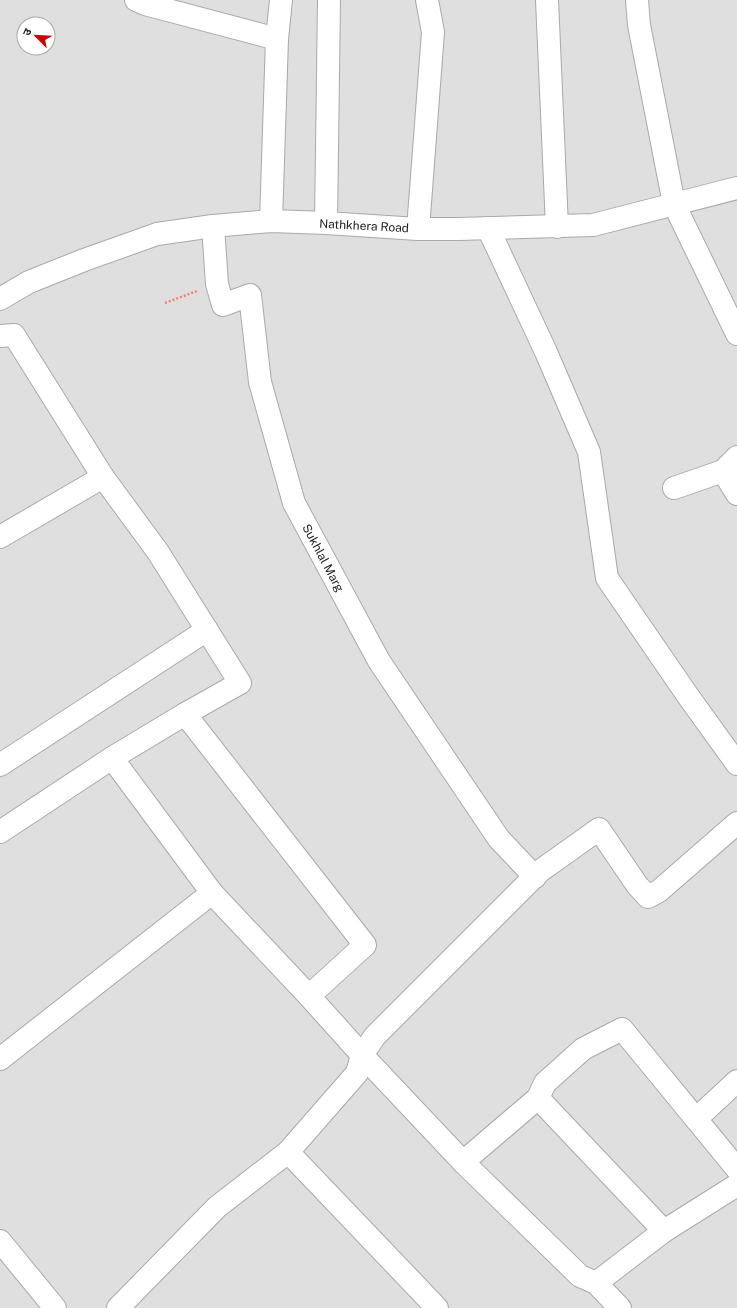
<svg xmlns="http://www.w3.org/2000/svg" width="737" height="1308" viewBox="0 0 737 1308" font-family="'Public Sans','Noto Sans Devanagari',sans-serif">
  <rect width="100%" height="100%" fill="#f2efe9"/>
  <path fill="#e0dfdf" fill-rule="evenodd" d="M0,0H737V1308H0ZM24,24H48V48H24Z"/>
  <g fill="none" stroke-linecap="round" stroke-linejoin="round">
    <defs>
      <g id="minor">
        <path d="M136,0L145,4L277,39"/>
        <path d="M547,0L557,227"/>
        <path d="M637,0L639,25L674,204L737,334"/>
        <path d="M271,221L277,39L281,0"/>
        <path d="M326,223L329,0"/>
        <path d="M213,226L217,284L223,305L250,295L260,382L294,503L379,661L499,839L535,877"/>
        <path d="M488,228L546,352L589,452L607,578L688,696L737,764"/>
        <path d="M418,229L433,32L427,0"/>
        <path d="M0,299L29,282L84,260L157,234L213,226L271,221L326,223L418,229H459L593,225L737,188"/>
        <path d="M0,336L14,335L103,477L158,552L240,683L185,714L365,945L309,996L212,893L0,1059"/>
        <path d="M723,471L737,494"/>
        <path d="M674,488L723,471L737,457"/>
        <path d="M0,537L103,477"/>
        <path d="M112,758L185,714"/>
        <path d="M0,765L207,630"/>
        <path d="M0,832L112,758L212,893"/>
        <path d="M309,996L362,1055L463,1162L580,1276L596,1283L620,1308"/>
        <path d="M538,1098L664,1231"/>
        <path d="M696,1119L737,1081"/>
        <path d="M288,1152L357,1073L362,1055L375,1036L540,871L599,829L637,885L648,897L659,891L737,823"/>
        <path d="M463,1162L538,1098L545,1083L583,1049L622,1029L737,1169"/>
        <path d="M0,1241L55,1308"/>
        <path d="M596,1283L664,1231L737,1185"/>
        <path d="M118,1308L217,1207L288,1152L437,1308"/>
      </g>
    </defs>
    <use href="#minor" stroke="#a9a9a9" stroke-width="24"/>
    <path stroke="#fa8072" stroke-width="2.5" stroke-dasharray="2 2" stroke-linecap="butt" d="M165,303L197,291"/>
    <use href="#minor" stroke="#fff" stroke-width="22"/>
  </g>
  <g text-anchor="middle" stroke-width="3" stroke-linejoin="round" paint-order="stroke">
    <g font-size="12" fill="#222" stroke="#fff">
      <text transform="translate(364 226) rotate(3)" y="4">Nathkhera Road</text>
      <text transform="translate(323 558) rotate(62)" y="4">Sukhlal Marg</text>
    </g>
  </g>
  <g transform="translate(36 36) rotate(294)"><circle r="19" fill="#ffffff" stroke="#a7a7a7"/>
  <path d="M0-3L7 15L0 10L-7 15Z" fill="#d40000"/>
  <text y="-6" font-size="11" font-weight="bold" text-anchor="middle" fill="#222222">उ</text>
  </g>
</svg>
